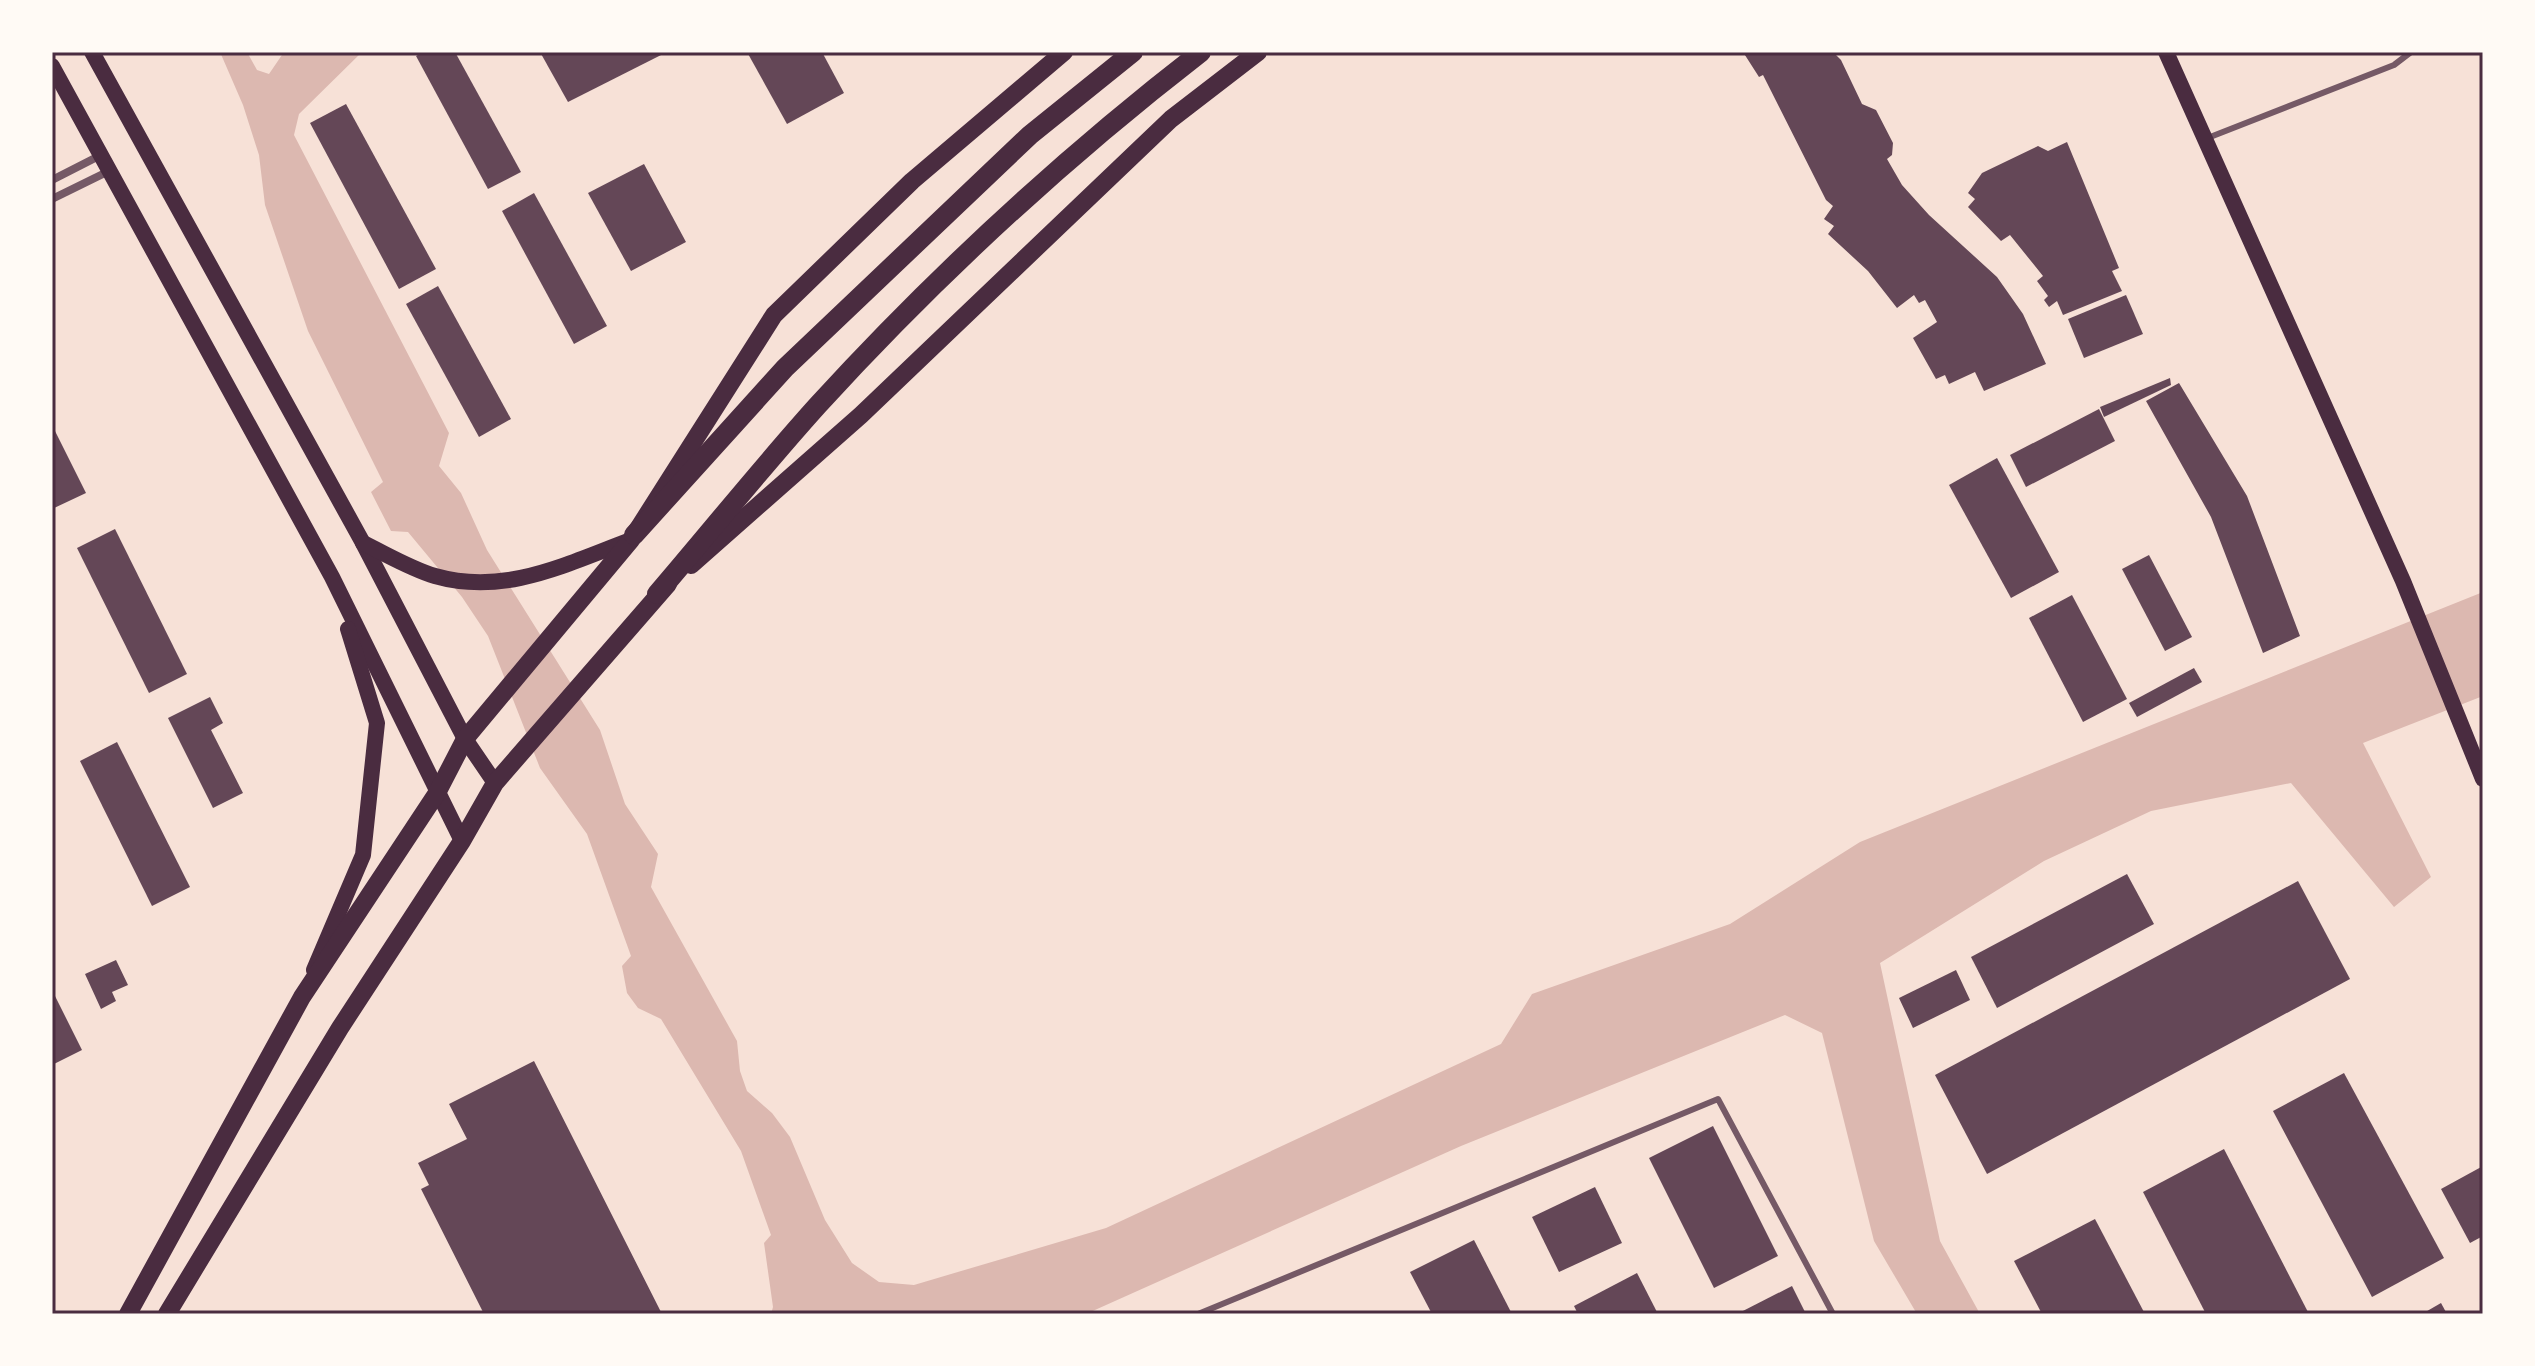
<svg xmlns="http://www.w3.org/2000/svg" width="2535" height="1366" viewBox="0 0 2535 1366" font-family="Ubuntu,sans-serif">
  <rect width="100%" height="100%" fill="#f7e1d7"/>
  <path fill="#dcb8b0" d="M220,52H247L257,70L269,74L284,52H362L299,114L294,135L449,433L439,466L461,493L487,550L600,730L625,804L658,854L651,887L737,1041L740,1071L747,1091L772,1113L790,1137L825,1220L852,1263L879,1282L914,1285L1106,1228L1501,1044L1532,994L1730,924L1860,842L2483,592V696L2363,743L2431,877L2394,907L2291,783L2151,811L2044,861L1880,963L1940,1241L1980,1314H1917L1874,1241L1822,1033L1785,1015L1461,1146L1086,1314H771L773,1307L764,1243L771,1235L741,1151L661,1019L638,1008L627,993L622,966L631,956L587,834L540,768L488,636L462,597L408,532L391,531L371,492L383,482L308,331L265,205L259,155L243,105Z"/>
  <g fill="#644757">
    <path d="M423,52H455L521,172L488,189L416,56Z"/>
    <path d="M540,52H667L568,102Z"/>
    <path d="M747,52H822L844,93L787,124Z"/>
    <path d="M1743,52H1833L1841,60L1862,104L1876,110L1893,143L1892,155L1887,159L1902,185L1929,215L1997,277L2023,314L2046,364L1984,391L1975,372L1949,384L1945,375L1936,379L1913,338L1937,322L1925,300L1919,303L1914,295L1897,308L1868,271L1828,234L1834,226L1824,219L1833,206L1826,200L1763,75L1759,77Z"/>
    <path d="M346,104L436,269L399,289L310,123Z"/>
    <path d="M2067,142L2119,268L2112,271L2122,291L2063,315L2057,301L2049,307L2044,300L2048,296L2037,281L2043,276L2010,235L2001,241L1968,207L1975,199L1968,193L1982,173L2038,146L2048,151Z"/>
    <path d="M644,164L686,242L631,271L588,193Z"/>
    <path d="M534,193L607,326L574,344L502,211Z"/>
    <path d="M438,286L511,419L479,437L406,304Z"/>
    <path d="M2126,295L2143,334L2084,358L2068,319Z"/>
    <path d="M2170,378L2171,385L2104,417L2100,407Z"/>
    <path d="M2179,383L2247,496L2300,636L2263,653L2211,517L2146,401Z"/>
    <path d="M2099,409L2115,441L2026,487L2010,455Z"/>
    <path d="M52,425L86,493L52,509Z"/>
    <path d="M1997,458L2059,572L2011,598L1949,485Z"/>
    <path d="M115,529L187,674L149,693L77,548Z"/>
    <path d="M2149,555L2192,637L2165,651L2122,569Z"/>
    <path d="M2072,595L2127,699L2083,722L2029,618Z"/>
    <path d="M2194,668L2202,682L2137,717L2129,703Z"/>
    <path d="M210,697L223,723L211,730L243,793L213,808L168,718Z"/>
    <path d="M117,742L190,887L152,906L80,761Z"/>
    <path d="M2127,874L2154,924L1997,1008L1971,957Z"/>
    <path d="M2298,881L2350,979L1987,1174L1935,1075Z"/>
    <path d="M116,960L128,985L112,992L116,1001L101,1009L85,974Z"/>
    <path d="M1956,970L1970,1000L1913,1028L1899,998Z"/>
    <path d="M52,990L82,1050L52,1065Z"/>
    <path d="M534,1061L662,1314H484L421,1189L429,1185L418,1163L467,1139L449,1104Z"/>
    <path d="M2344,1073L2444,1258L2372,1297L2273,1111Z"/>
    <path d="M1713,1126L1778,1256L1714,1288L1649,1158Z"/>
    <path d="M2224,1149L2309,1314H2206L2143,1192Z"/>
    <path d="M2483,1166V1236L2470,1243L2441,1189Z"/>
    <path d="M1595,1187L1622,1243L1559,1272L1532,1217Z"/>
    <path d="M2095,1219L2145,1314H2042L2014,1261Z"/>
    <path d="M1474,1240L1512,1314H1432L1410,1272Z"/>
    <path d="M1637,1273L1658,1314H1578L1574,1306Z"/>
    <path d="M1792,1286L1806,1314H1737Z"/>
    <path d="M2441,1303L2447,1314H2422Z"/>
  </g>
  <g fill="none" stroke-linecap="round" stroke-linejoin="round">
    <g stroke="#755966" stroke-width="6">
      <path d="M2482,52L2483,55"/>
      <path d="M2205,139L2394,65L2411,52"/>
      <path d="M1198,1314L1718,1099L1833,1314"/>
    </g>
    <g stroke="#755966" stroke-width="8">
      <path d="M52,180L101,155"/>
      <path d="M52,199L109,171"/>
    </g>
    <g stroke="#4a2c40" stroke-width="16">
      <path d="M92,52L363,543L465,739L495,783"/>
      <path d="M2166,52L2403,581L2483,779"/>
      <path d="M52,66L332,577L462,841"/>
      <path d="M363,543C386,554 411,569 435,576C505,596 566,564 631,540"/>
      <path d="M314,970L363,855L377,723L348,629"/>
    </g>
    <g stroke="#4a2c40" stroke-width="18">
      <path d="M691,565L861,415L1171,119L1258,52"/>
      <path d="M128,1314L302,997L437,793L465,739L631,540L774,315L912,181L1064,52"/>
      <path d="M167,1314L340,1028L462,841L495,783L668,584"/>
    </g>
    <g stroke="#4a2c40" stroke-width="20">
      <path d="M634,535L785,368L1030,135L1133,52"/>
      <path d="M657,594C711,531 763,466 818,405C935,277 1064,158 1201,52"/>
    </g>
  </g>
  <rect width="2535" height="1366" fill="none" stroke="#fffaf5" stroke-width="108"/>
  <rect x="54" y="54" width="2427" height="1258" fill="none" stroke="#4a2c40" stroke-width="3"/>
</svg>
